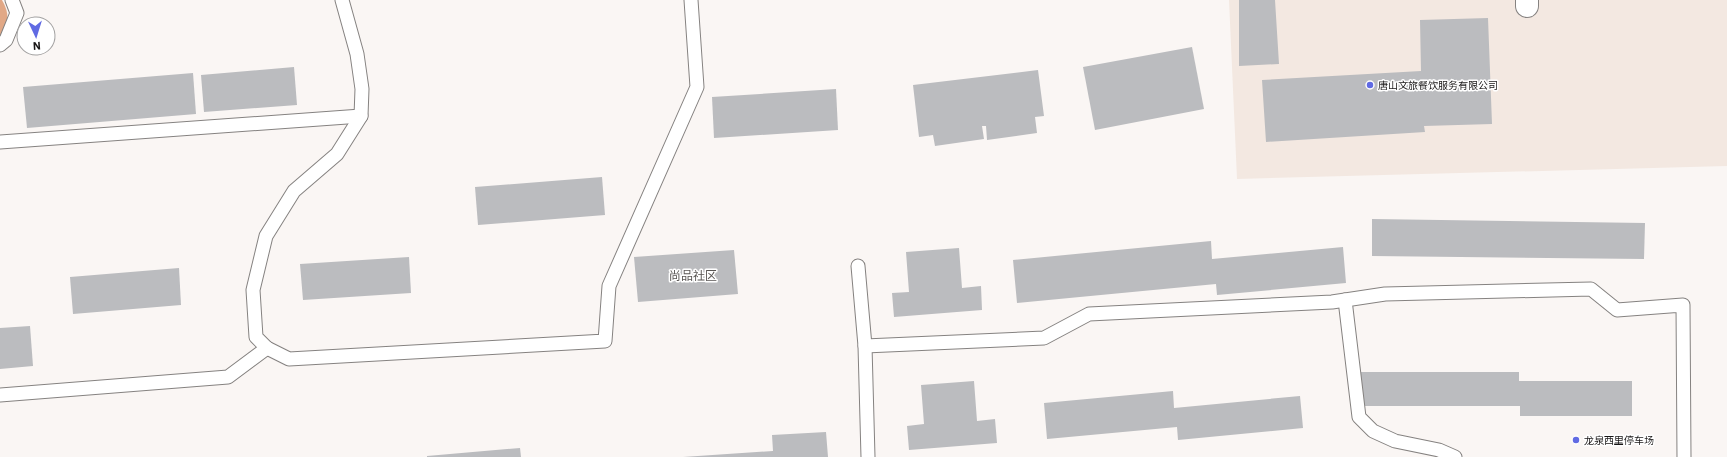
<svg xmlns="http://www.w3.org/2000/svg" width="1727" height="457" viewBox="0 0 1727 457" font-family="'IBM Plex Sans','Noto Sans SC',sans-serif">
  <rect width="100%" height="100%" fill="#faf6f4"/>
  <path fill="#f3e8e1" d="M1229,0H1727V166L1237,179Z"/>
  <path fill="#e1a886" d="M0,0H2C10,14 9,23 0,36Z"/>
  <g fill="#bbbcbf">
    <path d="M1239,0H1275L1279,64L1239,66Z"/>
    <path d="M1488,18L1492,124L1424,126L1425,132L1266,142L1262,80L1421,71L1420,20Z"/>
    <path d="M1192,47L1204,109L1095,130L1083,67Z"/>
    <path d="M294,67L297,105L204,112L201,75Z"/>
    <path d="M1038,70L1044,116L1035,117L1037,133L987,140L986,126H982L984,139L935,146L933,135L919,137L913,85Z"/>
    <path d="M193,73L196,114L27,128L23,87Z"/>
    <path d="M836,89L838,130L714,138L712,97Z"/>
    <path d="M602,177L605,215L478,225L475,187Z"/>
    <path d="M1372,219L1645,223L1644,259L1372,256Z"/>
    <path d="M1211,241L1212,259L1343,247L1346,283L1217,295L1216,284L1017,303L1013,260Z"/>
    <path d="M959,248L962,288L981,286L982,310L894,317L892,293L909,292L906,252Z"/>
    <path d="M734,250L738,294L638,302L634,257Z"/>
    <path d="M409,257L411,293L303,300L300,264Z"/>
    <path d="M179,268L181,305L73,314L70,277Z"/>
    <path d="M30,326L33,366L0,369V328Z"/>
    <path d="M1360,372H1519V381H1632V416H1520V406H1360Z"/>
    <path d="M974,381L977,421L995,419L997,443L909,450L907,426L924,424L921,385Z"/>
    <path d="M1173,391L1174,408L1300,396L1303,428L1178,440L1177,427L1047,439L1044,403Z"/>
    <path d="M826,432L828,457H683L773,451L772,435Z"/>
    <path d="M520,448L521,457H427V456Z"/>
  </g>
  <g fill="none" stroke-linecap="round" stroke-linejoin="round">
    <defs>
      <g id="service">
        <path d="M342,0L357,54L362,89L361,116L337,154L294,191L266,236L253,290L256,337L267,348L289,359L605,341L609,286L697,87L691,0"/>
        <path d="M0,45L6,40L17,13L12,0"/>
        <path d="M0,142L361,116"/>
        <path d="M858,266L865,346L868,457"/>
        <path d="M1345,300L1359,417L1373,431L1395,441L1439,450L1455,457"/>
        <path d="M865,346L1044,338L1089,314L1332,302L1385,294L1591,289L1617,310L1683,305L1684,457"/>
        <path d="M0,395L228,377L267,348"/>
      </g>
      <path id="minor" d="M1527,0V6"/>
    </defs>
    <use href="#service" stroke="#858280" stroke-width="15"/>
    <use href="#minor" stroke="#858280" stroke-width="24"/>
    <use href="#service" stroke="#fff" stroke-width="13"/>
    <use href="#minor" stroke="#fff" stroke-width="22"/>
  </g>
  <g fill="#606ae3" stroke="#fff" stroke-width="1.5">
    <circle cx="1370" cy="85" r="4"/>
    <circle cx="1576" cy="440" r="4"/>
  </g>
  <g text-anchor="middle" stroke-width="3" stroke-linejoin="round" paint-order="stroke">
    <g font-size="10" fill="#191717" stroke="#fff" text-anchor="start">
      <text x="1378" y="89">唐山文旅餐饮服务有限公司</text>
      <text x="1584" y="444">龙泉西里停车场</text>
    </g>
    <g font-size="12" fill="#585553" stroke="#fff">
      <text x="693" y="280">尚品社区</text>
    </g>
  </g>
  <g transform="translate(36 36) rotate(176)"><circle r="19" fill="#ffffff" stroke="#a3a2a2"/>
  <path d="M0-3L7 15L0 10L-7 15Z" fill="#606ae3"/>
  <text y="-6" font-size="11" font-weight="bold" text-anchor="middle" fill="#191717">N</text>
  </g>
</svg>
